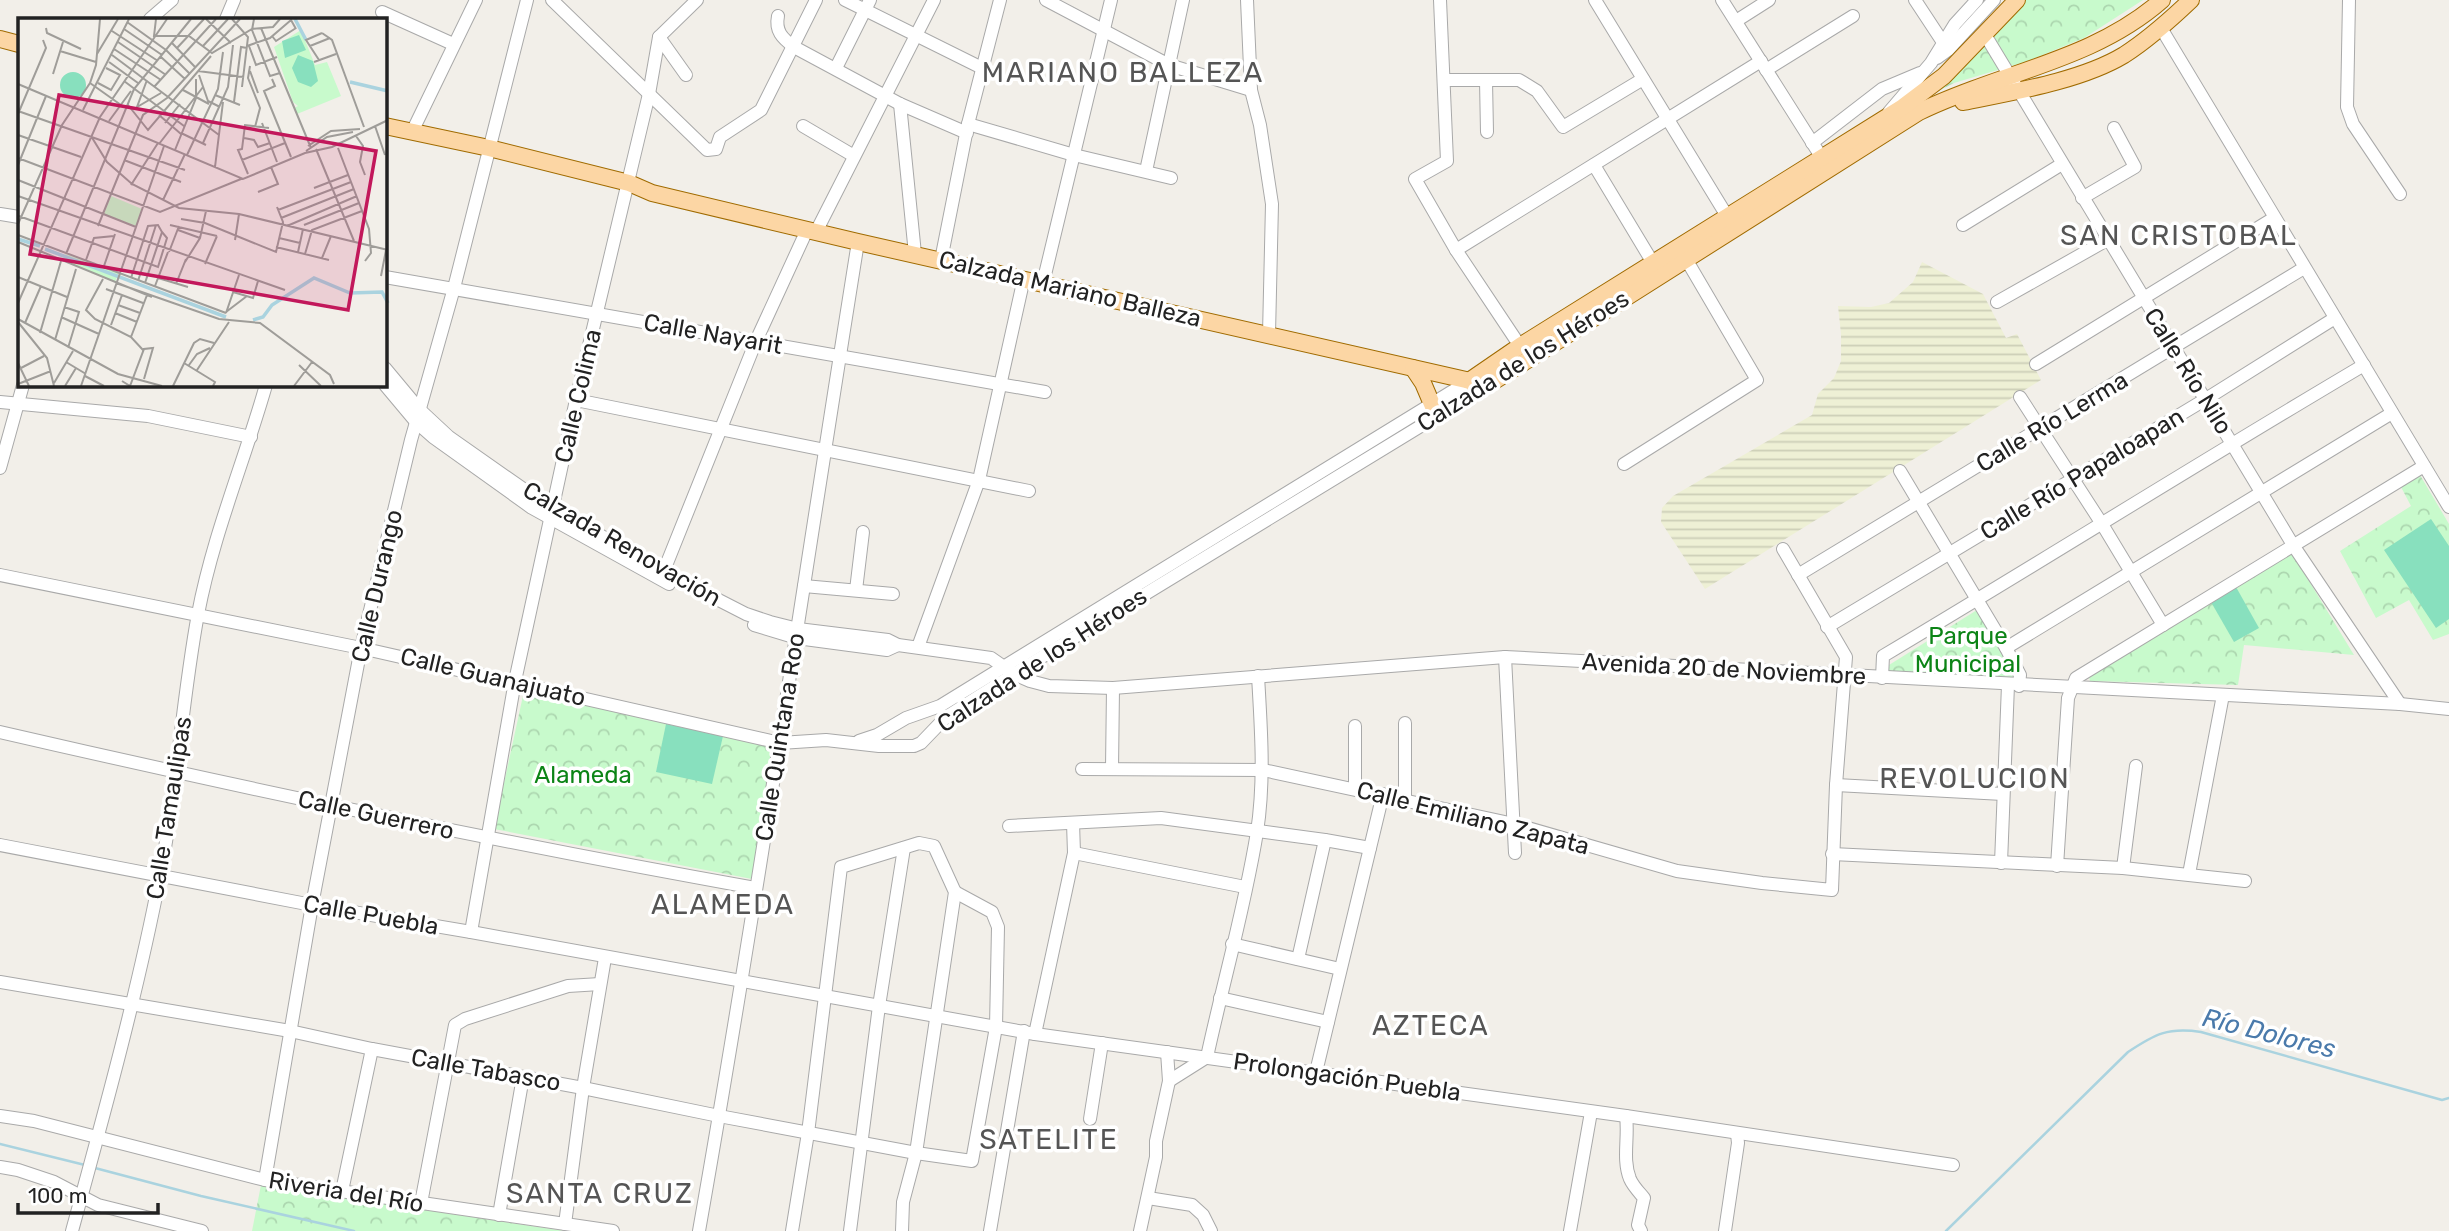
<svg xmlns="http://www.w3.org/2000/svg" width="2449" height="1231" viewBox="0 0 2449 1231" font-family="Rubik,sans-serif">
  <defs>
    <pattern id="farmland-rules" width="6" height="5" patternUnits="userSpaceOnUse" patternTransform="scale(1.75)"><rect width="6" height="5" fill="#eef0d5"/><path d="M0 2.5h6" fill="none" stroke="#ccceb7"/></pattern>
    <pattern id="park-crowns" width="20" height="18" patternUnits="userSpaceOnUse" patternTransform="scale(1.75)"><rect width="20" height="18" fill="#c8facc"/><path d="M2 6a3 3 0 1 1 6 0M12 15a3 3 0 1 1 6 0" fill="none" stroke="#acd6af"/></pattern>
  </defs>
  <rect width="100%" height="100%" fill="#f2efe9"/>
  <path fill="url(#farmland-rules)" d="M1922,262L1983,294L2006,338L2017,334L2041,380L1705,589L1661,522L1662,508L1673,496L1812,415L1818,394L1834,378L1841,361V334L1838,306L1871,307L1889,303L1913,282Z"/>
  <g fill="url(#park-crowns)">
    <path d="M2022,0H2143L2084,38L2028,61L1954,83L1909,106Z"/>
    <path d="M2420,475L2449,524V634L2433,640L2409,600L2376,618L2340,551L2411,506L2401,487Z"/>
    <path d="M2292,553L2354,655L2244,645L2238,685L2090,681L2089,677Z"/>
    <path d="M1977,610L2015,669V680L1887,674L1889,665Z"/>
    <path d="M524,691L774,745L752,879L494,829Z"/>
    <path d="M261,1185L565,1231H252Z"/>
  </g>
  <g fill="#88e0be">
    <path d="M2431,519L2449,546V619L2436,628L2384,550Z"/>
    <path d="M2236,587L2259,628L2234,642L2211,602Z"/>
    <path d="M666,724L723,736L712,784L656,772Z"/>
  </g>
  <g fill="none" stroke-linecap="round" stroke-linejoin="round">
    <g stroke="#aad3df" stroke-width="2.5">
      <path d="M0,1144L85,1165"/>
      <path d="M95,1168L201,1196L354,1231"/>
      <path d="M1946,1231L2128,1052C2155,1034 2168,1027 2201,1032L2442,1100L2449,1098"/>
    </g>
    <defs>
      <g id="minor">
        <path d="M552,0L707,150L716,149L720,137L761,110L816,0"/>
        <path d="M845,0L982,68"/>
        <path d="M1046,0L1169,65L1251,90"/>
        <path d="M1247,0L1251,90L1260,125L1272,204L1269,334"/>
        <path d="M1440,0L1447,161L1415,179L1456,250L1520,346"/>
        <path d="M1595,0L1727,216"/>
        <path d="M1722,0L1822,158"/>
        <path d="M1915,0L1946,47"/>
        <path d="M2349,0L2347,107L2353,124L2400,194"/>
        <path d="M382,12L453,44"/>
        <path d="M778,16C775,31 782,38 794,47L900,104L967,133"/>
        <path d="M150,19L172,0"/>
        <path d="M226,19L234,0"/>
        <path d="M1736,21L1769,0"/>
        <path d="M2161,28L2449,507"/>
        <path d="M1984,33L2293,545L2400,704"/>
        <path d="M659,37L686,75"/>
        <path d="M1937,58L1948,50L1994,0"/>
        <path d="M836,68L870,0"/>
        <path d="M1766,70L1853,16"/>
        <path d="M1444,80H1519L1537,91L1563,127L1643,79"/>
        <path d="M1486,81L1487,132"/>
        <path d="M900,104L915,254"/>
        <path d="M1889,112L1931,63L1955,24L1977,0"/>
        <path d="M968,124L1074,155L1171,178"/>
        <path d="M803,126L854,156"/>
        <path d="M412,132L476,0"/>
        <path d="M1812,143L1882,89L1920,73"/>
        <path d="M1594,165L1653,263"/>
        <path d="M1146,171L1183,0"/>
        <path d="M2082,198L2135,167L2114,128"/>
        <path d="M0,214L19,217"/>
        <path d="M1963,225L2062,164"/>
        <path d="M816,232L934,0"/>
        <path d="M1456,250L1761,61"/>
        <path d="M941,260L968,124L1000,0"/>
        <path d="M385,277L1045,392"/>
        <path d="M1043,283L1111,0"/>
        <path d="M1997,302L2107,240"/>
        <path d="M2036,364L2274,218"/>
        <path d="M385,368L420,410L449,437L539,500L664,572L746,614L770,622L798,629L888,640L898,645L991,658L1014,674L1030,681L1049,686L1113,688L1505,657L2400,704L2449,709"/>
        <path d="M385,385L416,422L433,437L532,508L669,584"/>
        <path d="M2020,397L2102,524L2163,625"/>
        <path d="M576,400L1029,491"/>
        <path d="M0,402L148,416L251,437"/>
        <path d="M1624,464L1757,380L1686,259"/>
        <path d="M0,468L23,385"/>
        <path d="M1900,471L2006,648L2020,675L2019,686"/>
        <path d="M0,575L361,648L780,743L826,740L879,746H914L921,743L946,717L1014,674L1488,385"/>
        <path d="M1798,575L2304,268"/>
        <path d="M661,578L756,341L807,230"/>
        <path d="M804,586L893,594"/>
        <path d="M856,590L863,532"/>
        <path d="M754,625L797,638L887,650L898,645"/>
        <path d="M1827,627L2206,399L2335,318"/>
        <path d="M918,647L979,480L1024,278"/>
        <path d="M2006,648L2392,413"/>
        <path d="M1505,657L1515,853"/>
        <path d="M1882,678L1883,656C2044,560 2203,460 2364,365"/>
        <path d="M1405,723V799"/>
        <path d="M1355,726V788"/>
        <path d="M0,732C251,790 502,843 755,888"/>
        <path d="M859,741L877,735L906,718L940,706L1469,381"/>
        <path d="M1082,769L1263,770L1514,824L1677,871L1762,883L1832,890L1836,785L1846,657L1783,549"/>
        <path d="M1112,769L1113,688"/>
        <path d="M1836,785L2003,794"/>
        <path d="M1009,826L1161,818L1325,840L1370,848"/>
        <path d="M0,845L312,905L471,932L1035,1034L1626,1116L1953,1165"/>
        <path d="M1074,853L1245,887"/>
        <path d="M1832,854L2123,868L2245,881"/>
        <path d="M2001,863L2008,685"/>
        <path d="M2057,866L2068,698L2076,678L2424,466"/>
        <path d="M2123,868L2136,766"/>
        <path d="M2189,874L2223,695"/>
        <path d="M471,932L515,681L576,400L649,94L659,37L697,0"/>
        <path d="M1232,944L1340,969"/>
        <path d="M1298,959L1325,840"/>
        <path d="M0,982L290,1031L372,1049L583,1088L719,1116L916,1153L972,1161L996,1027L998,927L992,912L955,892"/>
        <path d="M1220,998L1328,1022"/>
        <path d="M1035,1034L1074,853L1073,823"/>
        <path d="M1316,1072L1383,794"/>
        <path d="M1169,1081L1207,1057C1223,983 1245,907 1257,832C1265,780 1261,728 1258,676"/>
        <path d="M0,1116L34,1121L265,1180L613,1231"/>
        <path d="M1626,1116C1629,1137 1622,1159 1630,1179C1633,1186 1639,1192 1644,1198L1638,1225L1641,1231"/>
        <path d="M1090,1119L1102,1043"/>
        <path d="M0,1167L18,1170L54,1182L98,1205L202,1231"/>
        <path d="M265,1180L312,905L361,648L411,440L454,288L527,0"/>
        <path d="M342,1191L372,1049"/>
        <path d="M1148,1198L1192,1205L1203,1215L1211,1231"/>
        <path d="M421,1203L455,1025L465,1019L568,986L600,984"/>
        <path d="M499,1215L523,1077"/>
        <path d="M565,1224L583,1088L605,958"/>
        <path d="M72,1231C104,1114 137,995 160,876C177,789 182,700 198,614C213,535 244,462 266,385"/>
        <path d="M699,1231C757,902 805,572 858,242"/>
        <path d="M792,1231L808,1133L841,867L919,843L934,846L955,892L916,1153L903,1202L902,1231"/>
        <path d="M850,1231L879,1006L904,848"/>
        <path d="M990,1231L1024,1031"/>
        <path d="M1140,1231L1156,1157V1141L1169,1081L1167,1052"/>
        <path d="M1570,1231L1591,1112"/>
        <path d="M1725,1231L1738,1143L1737,1134"/>
      </g>
      <g id="major">
        <path d="M0,39L19,44"/>
        <path d="M1963,102C2012,92 2081,81 2124,55C2149,39 2170,20 2191,0"/>
        <path d="M385,126L489,148L629,183L652,193L858,242L1488,385L1919,112C2000,72 2093,61 2162,0"/>
        <path d="M1413,368L1423,383L1437,416"/>
        <path d="M1469,381L1520,346L1903,107L1944,76L2017,0"/>
      </g>
    </defs>
    <use href="#minor" stroke="#a9a9a9" stroke-width="14"/>
    <use href="#major" stroke="#a06b00" stroke-width="18"/>
    <use href="#minor" stroke="#fff" stroke-width="12"/>
    <use href="#major" stroke="#fcd6a4" stroke-width="16"/>
  </g>
  <g text-anchor="middle" stroke-width="7" stroke-linejoin="round" paint-order="stroke">
    <g font-size="24" fill="#222" stroke="#fff">
      <text transform="translate(1070 289) rotate(13)" y="8">Calzada Mariano Balleza</text>
      <text transform="translate(713 334) rotate(10)" y="8">Calle Nayarit</text>
      <text transform="translate(1523 361) rotate(-32)" y="8">Calzada de los Héroes</text>
      <text transform="translate(2188 371) rotate(58)" y="8">Calle Río Nilo</text>
      <text transform="translate(578 396) rotate(-77)" y="8">Calle Colima</text>
      <text transform="translate(2052 422) rotate(-31)" y="8">Calle Río Lerma</text>
      <text transform="translate(2082 474) rotate(-31)" y="8">Calle Río Papaloapan</text>
      <text transform="translate(622 544) rotate(30)" y="8">Calzada Renovación</text>
      <text transform="translate(377 586) rotate(-77)" y="8">Calle Durango</text>
      <text transform="translate(1042 660) rotate(-33)" y="8">Calzada de los Héroes</text>
      <text transform="translate(1724 669) rotate(3)" y="8">Avenida 20 de Noviembre</text>
      <text transform="translate(493 677) rotate(13)" y="8">Calle Guanajuato</text>
      <text transform="translate(780 737) rotate(-81)" y="8">Calle Quintana Roo</text>
      <text transform="translate(169 808) rotate(-81)" y="8">Calle Tamaulipas</text>
      <text transform="translate(376 815) rotate(12)" y="8">Calle Guerrero</text>
      <text transform="translate(1473 818) rotate(14)" y="8">Calle Emiliano Zapata</text>
      <text transform="translate(371 915) rotate(10)" y="8">Calle Puebla</text>
      <text transform="translate(486 1070) rotate(10)" y="8">Calle Tabasco</text>
      <text transform="translate(1347 1077) rotate(8)" y="8">Prolongación Puebla</text>
      <text transform="translate(346 1192) rotate(9)" y="8">Riveria del Río</text>
    </g>
    <g font-size="24" fill="#0c8416" stroke="#fff">
      <text x="1968" y="644">Parque<tspan x="1968" dy="28">Municipal</tspan></text>
      <text x="583" y="783">Alameda</text>
    </g>
    <g font-size="26" font-style="italic" fill="#4a7aab" stroke="#fff">
      <text transform="translate(2269 1033) rotate(14)" y="9">Río Dolores</text>
    </g>
    <g font-size="28" letter-spacing="2" fill="#555" stroke="#fff">
      <text x="1123" y="82">MARIANO BALLEZA</text>
      <text x="2179" y="245">SAN CRISTOBAL</text>
      <text x="1975" y="788">REVOLUCION</text>
      <text x="723" y="914">ALAMEDA</text>
      <text x="1431" y="1035">AZTECA</text>
      <text x="1049" y="1149">SATELITE</text>
      <text x="600" y="1203">SANTA CRUZ</text>
    </g>
  </g>
  <g transform="translate(18 18)">
    <rect width="369" height="369" fill="#f2efe9"/>
    <path d="M283,12L297,47L309,44L323,78L279,96L276,90L280,88L275,84L256,29ZM93,178L124,191L118,208L86,196ZM47,236L101,254L97,264L45,242Z" fill="#c8facc"/>
    <path d="M281,17L288,32L267,40L264,23ZM280,37L295,43L300,63L293,69L280,64L274,50ZM42 67a13 13 0 1 1 26 0a13 13 0 1 1-26 0Z" fill="#88e0be"/>
    <path fill="none" stroke="#aad3df" stroke-width="3.5" d="M277,1L288,22M332,64L370,73M0,221L22,228M27,231L208,299M235,302L245,299L254,287L296,260L332,275L364,274L370,285"/>
    <path fill="none" stroke="#9f9d99" stroke-width="2" d="M138,1L136,18H171L194,35L234,11L255,9L262,1M188,1L213,25M214,1L230,19L224,69M236,1L234,12L252,58L262,55M109,4L148,32L172,56M28,10L29,15L63,31M243,10L293,130M106,11L144,37M94,13L140,43M304,15L314,22L346,109M254,18L258,23L278,10M100,24L148,57M154,25L178,50M185,28L210,1M229,28L252,20L273,2L278,11M231,28L238,47L259,39M292,28L312,20M159,30L186,1M96,31L143,62M42,33L78,44M79,36L100,1M94,37L201,117M143,39L167,61M301,42L288,22L304,15M91,44L120,65M296,44L318,36M232,48L230,60L242,90L237,109M180,53L226,59M232,53L240,75M35,56L45,24M181,57L190,83L202,89M254,61L257,68L246,73L273,139M129,62L119,89L143,75M106,63L166,108M72,65L103,87M80,65L93,72L102,57L88,50M0,66L225,161L287,135L314,129L370,102M136,69L198,1M165,72L191,86M197,77L222,87M216,84L223,29L229,30M110,87L130,112L193,38M65,92L111,1M0,93L167,152M0,96L28,30L25,22M141,97L163,116M91,103L113,73M147,105L162,86M244,105L259,144M357,108L367,137M163,115L188,127M0,117L63,139M73,118L89,144L114,166L161,190L221,196L370,232M338,118L345,128L342,144L347,157M226,120L236,122L240,129L252,125M185,125L210,69L215,27M141,126L185,69M290,128L313,113L342,111M320,130L351,211L353,235L347,243M298,131L336,223M157,132L178,80V61M288,133L309,119L335,114M169,137L200,71L205,34M0,140L142,194L223,161M106,142L163,164M224,142L267,125M0,147L28,78M197,149L205,84M230,156L220,132L224,131L227,107L251,110M0,162L118,209M113,167L140,125M296,170L330,157M240,174L260,166L253,149M0,178L267,272M145,182L167,136M260,192L333,164M1,198L140,249L149,220L144,214M263,200L336,171M163,201L187,205L258,234L265,204L259,189M0,206L44,107L72,65L78,47L82,1M152,207L199,218M286,207L341,185M80,208L125,97L149,80L222,1M269,208L339,178M160,212L182,220M0,217L208,295M261,220L282,225M217,222L221,196M0,224L134,279M258,229L311,242M151,234L161,208M280,234L285,211M48,236L116,71L173,1M287,236L294,212L344,193M304,240L313,218M68,242L76,220L96,218M167,244L182,220L188,193M187,246L199,218M86,248L97,216M363,258L368,232M0,259L49,279M113,260L130,208L140,207L144,214L127,265M140,260L170,269M85,261L68,292L77,301L113,319L125,332M120,263L138,207M98,265L201,301L242,305L312,357L316,366M158,266L168,241M137,268L150,234M88,271L125,285M215,274L235,280L240,263M0,285L82,99L149,1M100,287L122,295M46,289L61,294L50,330M208,294L229,278M97,295L119,304M208,295L221,257M43,299L81,316M0,301L100,356L144,368M0,304L29,340L36,368M7,305L23,268M93,307L104,277M22,315L43,243M113,319L129,277M37,322L58,251M48,344L68,356M0,345L11,368M166,345L197,364L195,368M171,347L179,336L192,330M281,347L303,368M3,350L26,338M179,352L211,304M67,358L86,368M104,363L112,368L126,331L135,330L126,361M36,365L55,333M0,366L33,353M47,368L58,350M63,368L146,128M155,368L176,325L182,321L196,325M276,368L294,344"/>
    <path fill="#c2185b" fill-opacity="0.15" stroke="#c2185b" stroke-width="3.5" d="M41,77L358,133L330,292L12,236Z"/>
    <rect width="369" height="369" fill="none" stroke="#222" stroke-width="3.5"/>
  </g>
  <path d="M18 1203v10h140v-10" fill="none" stroke="#222222" stroke-width="3.5"/>
  <text x="28" y="1203" font-size="21" fill="#222222" stroke="#ffffff" stroke-width="5" paint-order="stroke">100 m</text>
</svg>
